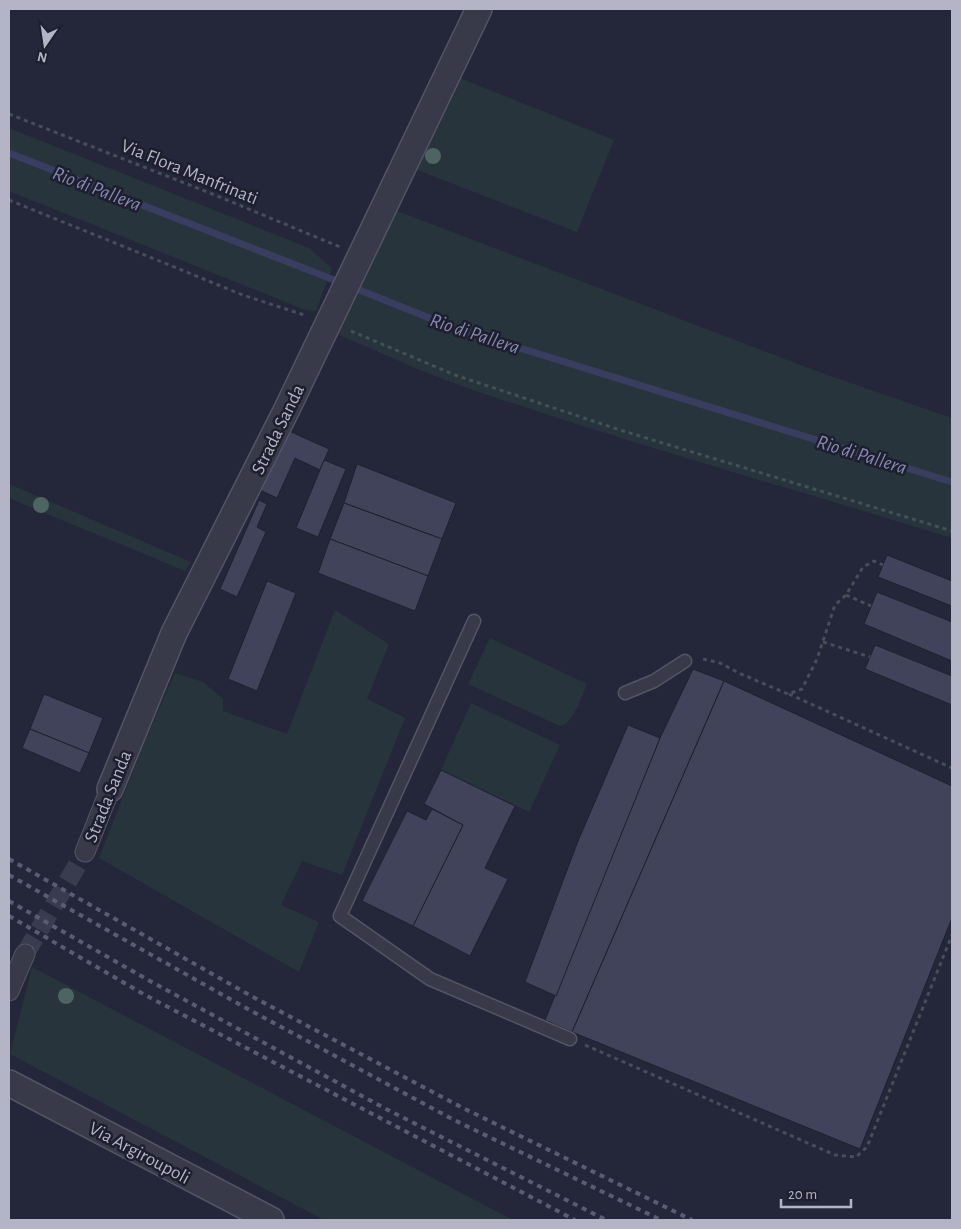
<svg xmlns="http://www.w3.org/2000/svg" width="961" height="1229" viewBox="0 0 961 1229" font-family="'Alegreya Sans',sans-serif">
  <rect width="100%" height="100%" fill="#24273a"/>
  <g fill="#27343c">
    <path d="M455,76L614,140L577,232L412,168Z"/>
    <path d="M9,128L309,248L332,268L316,311L303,309L9,191Z"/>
    <path d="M397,211L819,372L952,418V538C794,489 633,445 476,391C429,375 383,354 337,334Z"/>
    <path d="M9,484L191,562L185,571L9,498Z"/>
    <path d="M335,610L389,644L367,699L405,718L342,875L302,861L281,905L319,922L299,972L99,858L143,745L175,673L203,682L223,699V711L287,734Z"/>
    <path d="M490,638L587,684C582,695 573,725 560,726L468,684Z"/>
    <path d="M471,703L560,745L529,812L441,770Z"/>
    <path d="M32,967L513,1220H324L10,1054Z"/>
  </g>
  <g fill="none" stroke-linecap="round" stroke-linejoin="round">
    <g stroke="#393d60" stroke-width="7">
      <path d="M9,153L342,283"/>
      <path d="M352,287L452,327L952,482"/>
    </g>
  </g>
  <g fill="#41435a" stroke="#1f2131">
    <path d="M287,430L329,449L320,470L295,458L277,498L260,490Z"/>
    <path d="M324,460L346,469L318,537L296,528Z"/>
    <path d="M357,464L456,503L442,539L344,503Z"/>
    <path d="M259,500L267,504L257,527L266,532L237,597L220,589Z"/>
    <path d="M344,503L442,539L428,576L330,539Z"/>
    <path d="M330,539L428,576L415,611L318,573Z"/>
    <path d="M887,555L952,581V606L878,577Z"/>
    <path d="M267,581L296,593L257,691L228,679Z"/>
    <path d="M877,592L952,622V661L864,624Z"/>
    <path d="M875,645L952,676V705L865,669Z"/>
    <path d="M693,669L724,681L572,1032L545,1020L660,738Z"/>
    <path d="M724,681L952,786V918L860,1149L572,1032Z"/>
    <path d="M44,694L103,718L89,753L30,729Z"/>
    <path d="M628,725L660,738L556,996L525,982L578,841Z"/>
    <path d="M30,729L89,753L80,773L22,748Z"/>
    <path d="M441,770L515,806L485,868L508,879L470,956L413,926L463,825L424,804Z"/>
    <path d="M432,809L463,825L413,926L362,901L407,811L426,820Z"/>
  </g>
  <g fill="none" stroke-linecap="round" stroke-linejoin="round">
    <path stroke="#393c4f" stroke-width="19" stroke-dasharray="19 9" stroke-linecap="butt" d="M25,954L85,852"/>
    <defs>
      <g id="service">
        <path d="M474,621L340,916L430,979L570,1039"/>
        <path d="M625,693L654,681L685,661"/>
      </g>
      <g id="pedestrian">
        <path d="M85,852L110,789"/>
        <path d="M9,991L25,954"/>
      </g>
      <g id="minor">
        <path d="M110,789L174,633L287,409L479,9"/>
        <path d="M9,1083L271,1220"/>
      </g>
    </defs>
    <use href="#service" stroke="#535565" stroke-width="15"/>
    <use href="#pedestrian" stroke="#535565" stroke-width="21"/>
    <use href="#minor" stroke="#535565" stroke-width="28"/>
    <g stroke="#444f58" stroke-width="3" stroke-dasharray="4 4" stroke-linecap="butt">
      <path d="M9,114L215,195L340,247"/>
      <path d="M9,200L243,295L307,316"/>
      <path d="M351,331L455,375L620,430L952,531"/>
      <path d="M846,595L871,606"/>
      <path d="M823,642L870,657"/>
      <path d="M703,659L720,663L741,674L788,694L802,689L817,659L835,605L846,595L863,567L874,561L883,565"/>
      <path d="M789,694L952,768"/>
      <path d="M585,1045L835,1155L856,1157L867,1147L952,935"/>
    </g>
    <use href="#service" stroke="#383a4a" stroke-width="12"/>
    <use href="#pedestrian" stroke="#383a4a" stroke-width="19"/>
    <use href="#minor" stroke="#383a4a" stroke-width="25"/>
    <g stroke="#5a5c71" stroke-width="4" stroke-dasharray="5 5" stroke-linecap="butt">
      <path d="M9,859L253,997L461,1107L692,1220"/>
      <path d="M9,875L246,1008L454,1120L661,1220"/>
      <path d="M9,901L150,981L386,1109L606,1220"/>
      <path d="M9,916L145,995L575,1220"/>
    </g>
  </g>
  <g fill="#4c6462">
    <circle cx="433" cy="156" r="8"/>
    <circle cx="41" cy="505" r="8"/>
    <circle cx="66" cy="996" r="8"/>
  </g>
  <g text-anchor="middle" stroke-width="5" stroke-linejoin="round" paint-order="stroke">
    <g font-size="19" fill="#b3b5c6" stroke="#1d1f2f">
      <text transform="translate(190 171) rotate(22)" y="7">Via Flora Manfrinati</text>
      <text transform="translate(277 429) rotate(-64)" y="7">Strada Sanda</text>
      <text transform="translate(107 796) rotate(-68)" y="7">Strada Sanda</text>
      <text transform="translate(140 1152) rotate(28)" y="7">Via Argiroupoli</text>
    </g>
    <g font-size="20" font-style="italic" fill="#848ab1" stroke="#1d1f2f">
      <text transform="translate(97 188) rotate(21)" y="7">Rio di Pallera</text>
      <text transform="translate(475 333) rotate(18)" y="7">Rio di Pallera</text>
      <text transform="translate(862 454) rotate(17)" y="7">Rio di Pallera</text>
    </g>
  </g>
  <rect width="961" height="1229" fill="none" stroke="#b3b5c6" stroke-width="20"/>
  <g transform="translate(45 45) rotate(193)" stroke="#1d1f2f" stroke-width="4" paint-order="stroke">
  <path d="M0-4L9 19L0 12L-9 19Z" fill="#b3b5c6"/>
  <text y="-8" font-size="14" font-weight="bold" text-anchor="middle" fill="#b3b5c6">N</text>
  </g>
  <path d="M781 1199v8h70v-8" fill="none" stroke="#b3b5c6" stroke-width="2.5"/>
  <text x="788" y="1199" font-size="15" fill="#b3b5c6" stroke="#1d1f2f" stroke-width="4" paint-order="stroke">20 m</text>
</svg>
